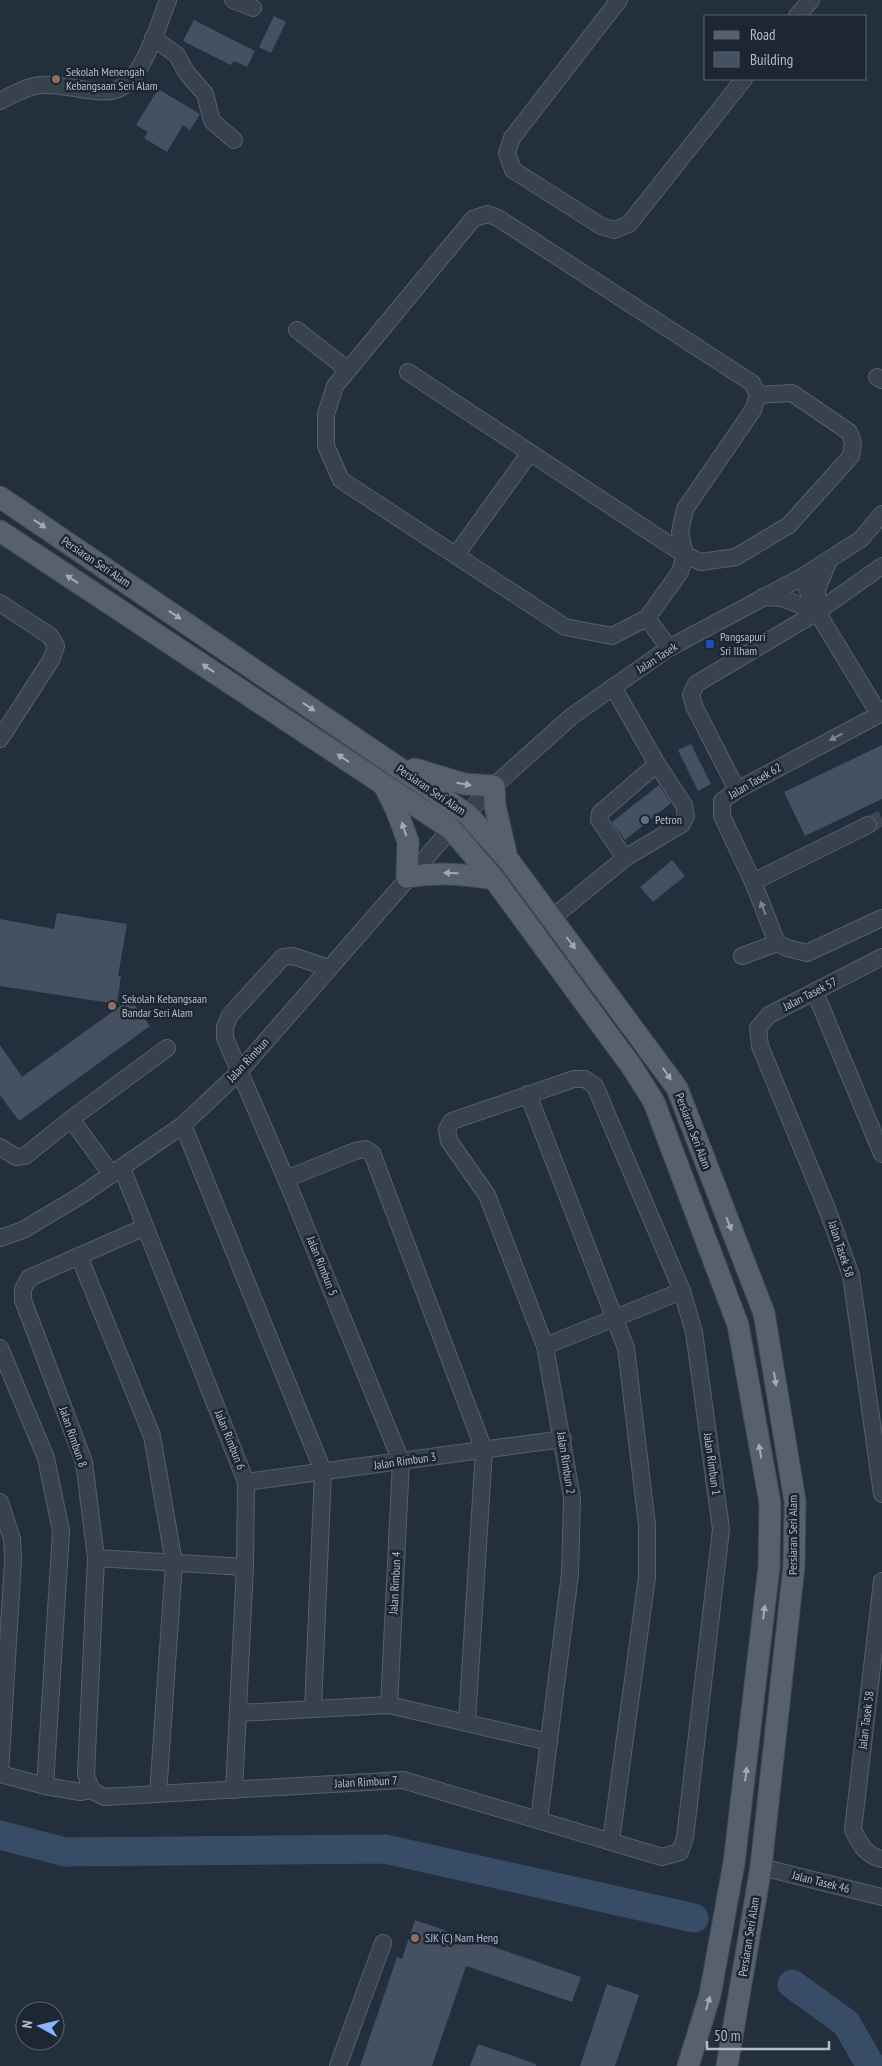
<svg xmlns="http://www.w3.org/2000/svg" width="882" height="2066" viewBox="0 0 882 2066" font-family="'PT Sans Narrow',sans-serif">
  <rect width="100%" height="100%" fill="#242f3e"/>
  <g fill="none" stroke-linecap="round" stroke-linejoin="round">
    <g stroke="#394c67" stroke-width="29">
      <path d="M0,1835L65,1852L385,1849L694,1918"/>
      <path d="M792,1984L846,2023L871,2066"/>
    </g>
  </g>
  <g fill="#455162">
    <path d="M274,16L286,22L271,53L259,47Z"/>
    <path d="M194,20L255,51L247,67L234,61L231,65L183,41Z"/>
    <path d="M158,89L200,114L190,130L183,125L167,152L144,138L148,132L136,125Z"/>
    <path d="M691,744L711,784L698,791L678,750Z"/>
    <path d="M882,745V799L805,836L784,792Z"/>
    <path d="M659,785L671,803L625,840L612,822Z"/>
    <path d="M672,860L685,876L653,902L640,887Z"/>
    <path d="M57,913L127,924L118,976H121L117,1004L0,986V919L54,929Z"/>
    <path d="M130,999L150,1026L19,1121L0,1095V1045L22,1077Z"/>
    <path d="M415,1920L581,1977L572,2002L466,1966L432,2066H360L397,1957L402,1959Z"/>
    <path d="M607,1984L639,1995L615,2066H580Z"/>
    <path d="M478,2044L536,2064V2066H470Z"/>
  </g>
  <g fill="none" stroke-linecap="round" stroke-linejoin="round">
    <path stroke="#3a4453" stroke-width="16" stroke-dasharray="16 8" stroke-linecap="butt" d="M868,825L882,818"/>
    <defs>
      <g id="minor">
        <path d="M233,0L253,8"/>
        <path d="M619,0L512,138L507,153L513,170L601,226L614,230L629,224L744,79"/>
        <path d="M797,16L811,0"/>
        <path d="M153,38L177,55L186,72L205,94L212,121L234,140"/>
        <path d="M0,101C11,96 23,88 35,86C60,80 103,100 122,87C144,74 159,23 168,0"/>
        <path d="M297,330L348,370"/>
        <path d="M408,372L685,555L701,562L736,557L789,525L851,456L853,442L849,432L792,393L758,395"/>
        <path d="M877,377L882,380"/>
        <path d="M456,555L529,454"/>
        <path d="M802,577L817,612L879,714"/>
        <path d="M763,597L782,598L817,612"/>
        <path d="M0,603L50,636L56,646L51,660L0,739"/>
        <path d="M817,608V589L829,560"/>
        <path d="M647,618L612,636L565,627L341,480L326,446V414L335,386L473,219L487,214L498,218L752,383L758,395L753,410L685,509L680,532L685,555L680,572L647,618L669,648"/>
        <path d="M882,713L737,790L722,801V816L753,882L777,943L787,948L807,953L882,918"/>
        <path d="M737,790L695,708L691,695L696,684L817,612L882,566"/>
        <path d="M625,858L599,820L600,813L657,764"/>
        <path d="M753,882L868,825"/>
        <path d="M552,918L625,858L682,824L686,816L684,805L657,764L613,687"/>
        <path d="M742,956L777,943"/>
        <path d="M882,957L769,1015L758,1028L760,1046L827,1209L851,1275L882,1494"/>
        <path d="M329,968L293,956L283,957L230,1015L225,1027V1038L286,1179L401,1461L389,1705"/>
        <path d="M815,992L882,1154"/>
        <path d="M528,1094L626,1348L647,1525V1577L611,1841"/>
        <path d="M183,1125L323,1471L313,1709"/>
        <path d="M0,1147L16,1157L25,1156L71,1119"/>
        <path d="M122,1168L246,1482L245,1567L234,1790"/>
        <path d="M112,1175L71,1119L167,1048"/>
        <path d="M286,1179L355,1151L365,1149L372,1153L484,1450L467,1721"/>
        <path d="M0,1238L23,1230L80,1196L183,1125L239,1072L451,829L494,786L572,716L669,648L802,577L861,539L882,514"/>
        <path d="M79,1256L152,1436L174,1563L158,1794"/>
        <path d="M545,1346L682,1291"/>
        <path d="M0,1348L46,1458L61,1531L45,1786L0,1774"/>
        <path d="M246,1482L563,1439"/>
        <path d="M0,1502L12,1539L13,1560L0,1774"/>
        <path d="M96,1558L245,1567"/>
        <path d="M882,1581L853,1830C860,1844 865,1855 882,1859"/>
        <path d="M238,1713L389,1705L549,1742"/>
        <path d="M45,1786L81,1792L91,1790"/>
        <path d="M91,1790L104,1797L403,1780L662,1857L680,1852L685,1838L721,1529L694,1332L682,1291L595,1086L585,1079H574L452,1121L447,1129L449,1141L487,1195L545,1346L572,1498L570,1574L539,1820"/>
        <path d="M91,1790L86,1774L96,1558L84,1462L23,1300V1289L29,1278L145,1227"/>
        <path d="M761,1867L882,1897"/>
        <path d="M338,2066L383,1943"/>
      </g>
      <g id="major">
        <path d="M0,497L468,815L510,862L677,1088L764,1313L795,1501L794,1566L761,1867L727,2066"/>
        <path d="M0,531L451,829L494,879L632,1067L654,1102L738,1325L770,1503L769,1567L734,1863L710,1995L688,2066"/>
        <path d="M415,769L464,784L494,786L495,806L506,853"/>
        <path d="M385,787L396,809L408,841L407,877C438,872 463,874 494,879"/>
      </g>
    </defs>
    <use href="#minor" stroke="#565f6c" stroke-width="18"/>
    <use href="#major" stroke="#414a57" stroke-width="23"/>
    <use href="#minor" stroke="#38414e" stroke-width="16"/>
    <use href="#major" stroke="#56606e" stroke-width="21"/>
  </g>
  <defs><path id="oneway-solid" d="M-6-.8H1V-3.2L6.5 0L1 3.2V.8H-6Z" transform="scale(1.25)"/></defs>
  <g fill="#a1aab7">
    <use href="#oneway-solid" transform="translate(40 524) rotate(34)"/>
    <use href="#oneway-solid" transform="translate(72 579) rotate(-146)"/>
    <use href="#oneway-solid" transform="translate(175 615) rotate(34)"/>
    <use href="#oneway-solid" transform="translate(208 668) rotate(-146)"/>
    <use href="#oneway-solid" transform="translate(309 707) rotate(34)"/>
    <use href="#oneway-solid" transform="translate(343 758) rotate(-146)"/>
    <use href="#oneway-solid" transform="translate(464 784) rotate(10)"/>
    <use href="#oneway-solid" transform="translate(404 829) rotate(-109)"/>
    <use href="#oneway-solid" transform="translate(451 873) rotate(-178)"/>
    <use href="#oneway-solid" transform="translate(571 943) rotate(53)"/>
    <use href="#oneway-solid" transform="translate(667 1074) rotate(56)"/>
    <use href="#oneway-solid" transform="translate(729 1224) rotate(69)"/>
    <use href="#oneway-solid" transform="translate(775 1379) rotate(81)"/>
    <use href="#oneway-solid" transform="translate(760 1451) rotate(-100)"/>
    <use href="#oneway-solid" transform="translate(764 1612) rotate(-83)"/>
    <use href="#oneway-solid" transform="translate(746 1774) rotate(-83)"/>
    <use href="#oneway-solid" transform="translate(708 2003) rotate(-74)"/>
  </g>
  <g fill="#7c8592">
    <use href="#oneway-solid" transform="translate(836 737) rotate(152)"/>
    <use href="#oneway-solid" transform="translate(763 908) rotate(-112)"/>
  </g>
  <g fill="#8d6e63" stroke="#1d2633" stroke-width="2">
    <circle cx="56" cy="79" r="5"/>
    <circle cx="112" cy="1006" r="5"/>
    <circle cx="415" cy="1938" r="5"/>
  </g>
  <rect fill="#1a4fb4" stroke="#1d2633" stroke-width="2" x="705" y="639" width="10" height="10" rx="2.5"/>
  <circle fill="#5c6f8a" stroke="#1d2633" stroke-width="2" cx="645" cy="820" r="5"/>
  <g text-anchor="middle" stroke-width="5" stroke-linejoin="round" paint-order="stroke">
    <g font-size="12" fill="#b4bcc9" stroke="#1d2633" text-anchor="start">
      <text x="66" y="76">Sekolah Menengah<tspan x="66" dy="14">Kebangsaan Seri Alam</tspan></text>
      <text x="720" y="641">Pangsapuri<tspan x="720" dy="14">Sri Ilham</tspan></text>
      <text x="655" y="824">Petron</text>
      <text x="122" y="1003">Sekolah Kebangsaan<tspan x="122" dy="14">Bandar Seri Alam</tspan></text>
      <text x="425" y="1942">SJK (C) Nam Heng</text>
    </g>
    <g font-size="12" fill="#b4bcc9" stroke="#1d2633">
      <text transform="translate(96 562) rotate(34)" y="4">Persiaran Seri Alam</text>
      <text transform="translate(657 658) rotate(-33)" y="4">Jalan Tasek</text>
      <text transform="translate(755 781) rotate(-30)" y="4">Jalan Tasek 62</text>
      <text transform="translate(431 790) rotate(34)" y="4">Persiaran Seri Alam</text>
      <text transform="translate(810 994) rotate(-27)" y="4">Jalan Tasek 57</text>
      <text transform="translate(248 1060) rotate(-47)" y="4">Jalan Rimbun</text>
      <text transform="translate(693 1131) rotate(69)" y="4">Persiaran Seri Alam</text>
      <text transform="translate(841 1249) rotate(72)" y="4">Jalan Tasek 58</text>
      <text transform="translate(322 1266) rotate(68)" y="4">Jalan Rimbun 5</text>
      <text transform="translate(73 1437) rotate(71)" y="4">Jalan Rimbun 8</text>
      <text transform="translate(230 1440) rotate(68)" y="4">Jalan Rimbun 6</text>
      <text transform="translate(405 1461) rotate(-8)" y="4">Jalan Rimbun 3</text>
      <text transform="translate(566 1463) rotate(81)" y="4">Jalan Rimbun 2</text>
      <text transform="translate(712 1464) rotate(82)" y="4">Jalan Rimbun 1</text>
      <text transform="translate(793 1535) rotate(-90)" y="4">Persiaran Seri Alam</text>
      <text transform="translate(395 1583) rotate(-87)" y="4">Jalan Rimbun 4</text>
      <text transform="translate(866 1720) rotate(-83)" y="4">Jalan Tasek 58</text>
      <text transform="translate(366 1782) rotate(-3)" y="4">Jalan Rimbun 7</text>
      <text transform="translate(821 1882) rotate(14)" y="4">Jalan Tasek 46</text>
      <text transform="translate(749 1937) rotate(-81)" y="4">Persiaran Seri Alam</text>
    </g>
  </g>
  <rect x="704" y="15" width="162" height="65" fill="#1d2633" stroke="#59626f"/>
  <rect x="714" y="31" width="25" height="8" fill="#56606e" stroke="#59626f"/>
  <text x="750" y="40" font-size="15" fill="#b4bcc9">Road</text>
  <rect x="714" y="52" width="25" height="15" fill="#455162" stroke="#59626f"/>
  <text x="750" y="65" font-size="15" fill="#b4bcc9">Building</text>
  <g transform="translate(40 2026) rotate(278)"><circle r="24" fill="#1d2633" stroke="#59626f"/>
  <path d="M0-4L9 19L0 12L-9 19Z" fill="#8ab4f8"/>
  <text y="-8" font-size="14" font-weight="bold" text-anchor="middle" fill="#b4bcc9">N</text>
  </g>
  <path d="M707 2041v8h122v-8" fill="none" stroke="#b4bcc9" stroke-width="2.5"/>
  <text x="714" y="2041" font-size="15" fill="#b4bcc9" stroke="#1d2633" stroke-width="4" paint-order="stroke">50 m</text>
</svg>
